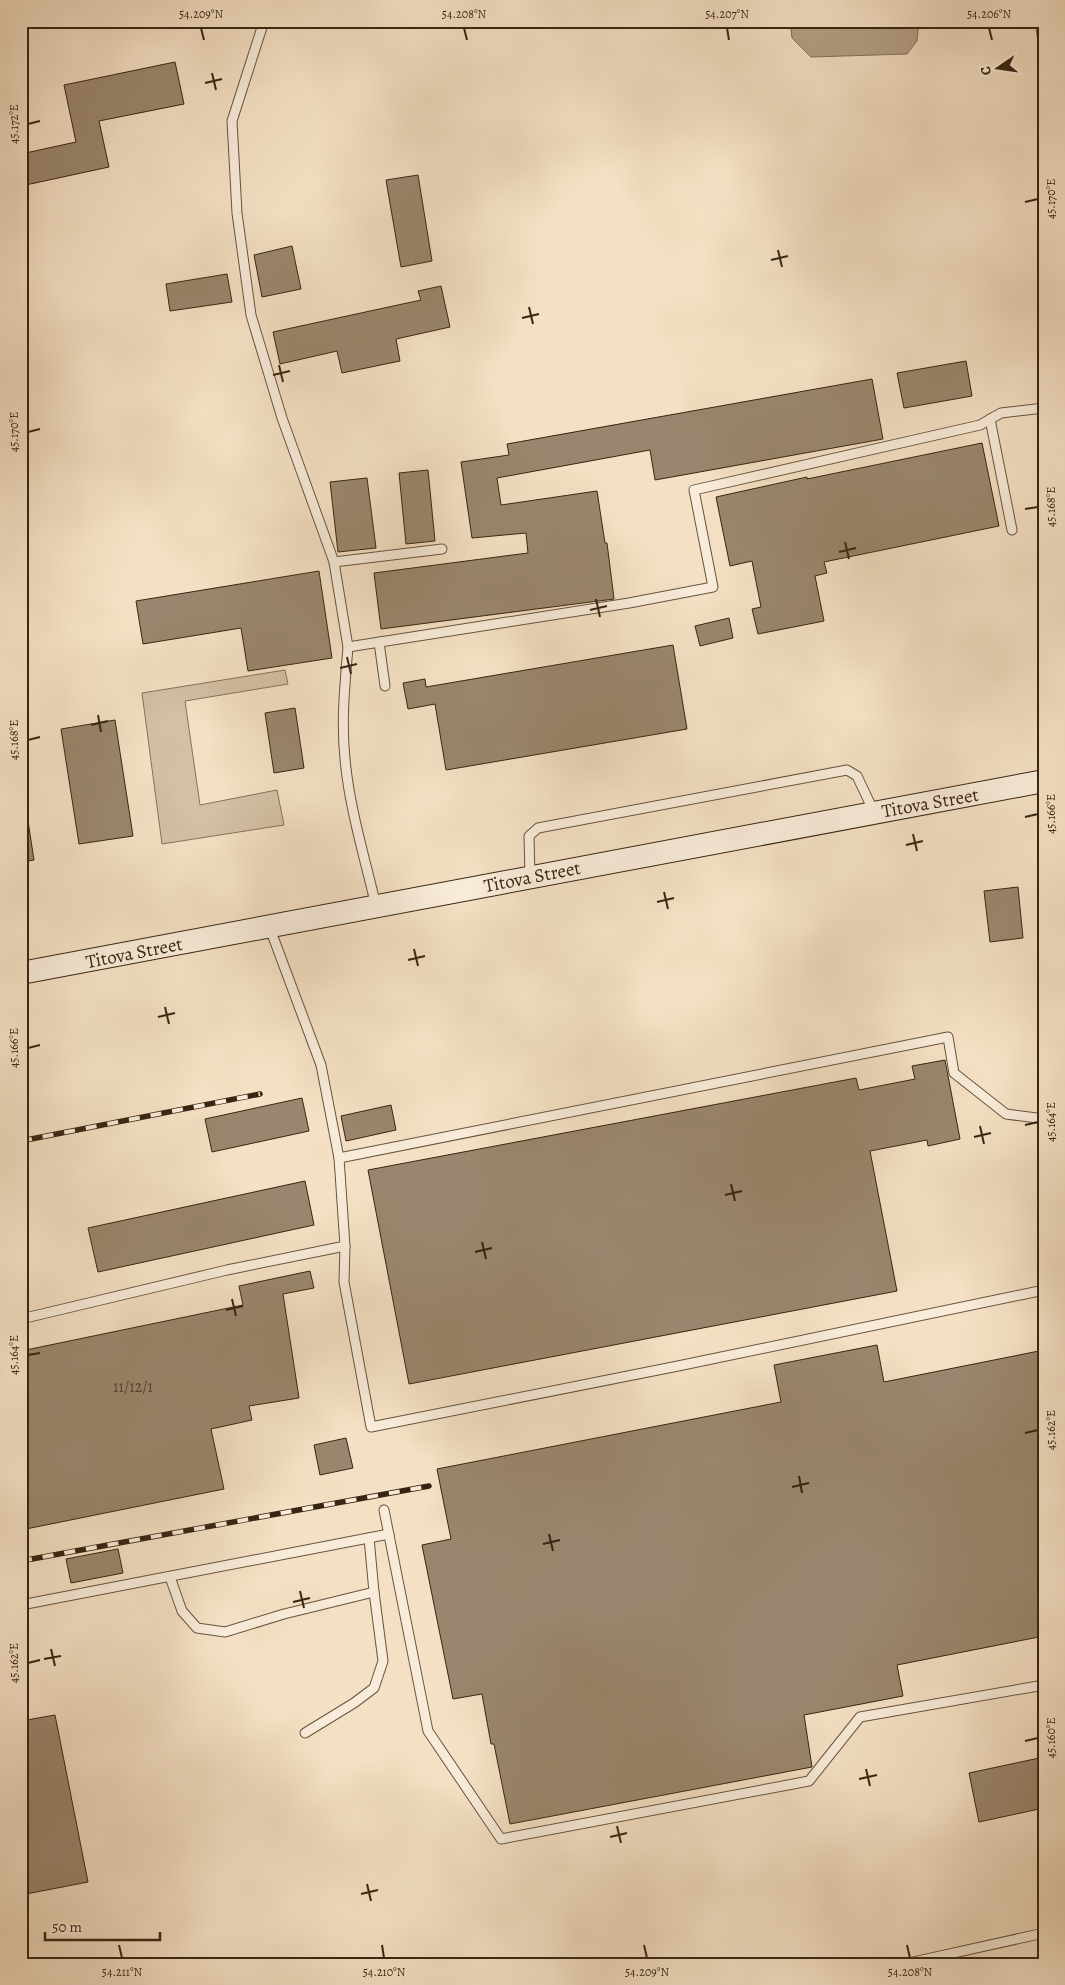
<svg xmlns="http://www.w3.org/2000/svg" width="1065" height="1985" viewBox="0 0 1065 1985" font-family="Alegreya,serif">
  <rect width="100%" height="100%" fill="#f4e0c4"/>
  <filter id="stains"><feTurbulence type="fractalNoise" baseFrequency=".004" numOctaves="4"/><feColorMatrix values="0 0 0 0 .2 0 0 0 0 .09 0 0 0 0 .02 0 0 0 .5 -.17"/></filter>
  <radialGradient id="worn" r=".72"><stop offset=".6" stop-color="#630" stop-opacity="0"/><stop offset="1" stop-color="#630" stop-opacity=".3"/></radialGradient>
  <path fill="#d4c0a6" stroke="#86725c" d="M285,670L288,684L185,701L200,805L277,790L284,825L162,844L142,693Z"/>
  <path fill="#b4a087" stroke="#826f58" d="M790,21H919L917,41L907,54L811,57L792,38Z"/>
  <g fill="#9a866e" stroke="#382511">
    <path d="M175,62L184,104L99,121L109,167L21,186V154L76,142L64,85Z"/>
    <path d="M418,175L432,261L401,267L386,180Z"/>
    <path d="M292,246L301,289L262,297L254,255Z"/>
    <path d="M227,274L232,302L170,311L166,284Z"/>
    <path d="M441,286L450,327L396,339L400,361L342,373L337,351L280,364L273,332L421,300L418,291Z"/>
    <path d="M966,361L972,396L904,408L897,373Z"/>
    <path d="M872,379L883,439L655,480L650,450L497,478L501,505L597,491L605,543H607L614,599L381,629L374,573L528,553L526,533L472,538L461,462L509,455L507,444Z"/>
    <path d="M982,443L999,526L824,562L827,573L815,576L824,621L758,634L752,609L761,607L752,561L730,566L716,497L807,477V479Z"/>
    <path d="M428,470L435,541L406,544L399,473Z"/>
    <path d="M367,478L376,548L338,552L330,482Z"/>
    <path d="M319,571L332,658L248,671L241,628L143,644L136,601Z"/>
    <path d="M729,618L733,638L700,646L695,626Z"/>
    <path d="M673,645L687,729L446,770L435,704L408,709L403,683L425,679L426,687Z"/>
    <path d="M295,708L304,768L274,773L265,713Z"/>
    <path d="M115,720L133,836L79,844L61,729Z"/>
    <path d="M21,821H28L34,860L21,862Z"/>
    <path d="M1018,887L1023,938L990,942L984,891Z"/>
    <path d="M945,1060L960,1139L928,1146L927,1140L870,1151L897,1291L409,1384L368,1170L856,1078L859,1090L915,1079L912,1066Z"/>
    <path d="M302,1098L309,1131L212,1152L205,1119Z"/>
    <path d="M391,1105L396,1130L346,1141L341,1116Z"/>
    <path d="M305,1181L314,1225L98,1272L88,1228Z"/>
    <path d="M310,1271L314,1288L283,1294L299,1398L249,1406L252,1420L211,1429L224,1489L21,1530V1469L27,1467L21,1438V1351L243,1305L239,1286Z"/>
    <path d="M877,1345L884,1382L1044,1350V1636L897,1665L903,1696L804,1715L812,1767L510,1824L494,1744H491L482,1694L453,1699L422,1545L451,1539L437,1469L781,1402L774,1365Z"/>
    <path d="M346,1438L353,1468L320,1475L314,1445Z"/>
    <path d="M118,1549L123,1573L71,1583L66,1559Z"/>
    <path d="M55,1715L88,1882L21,1895V1721Z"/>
    <path d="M1044,1757V1808L979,1822L969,1773Z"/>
  </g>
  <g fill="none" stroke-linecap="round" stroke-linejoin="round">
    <defs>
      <g id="lane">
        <path d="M264,21L232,121L237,213L251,315L282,418L334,562L348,647L629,603L713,587L694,490L980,425L1001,413L1044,408"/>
        <path d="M1040,21L1044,48"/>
        <path d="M990,419L1012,530"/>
        <path d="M334,562L442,549"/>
        <path d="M379,642L385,686"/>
        <path d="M348,647C345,684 341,721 345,759C349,806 365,859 376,906"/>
        <path d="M530,877L529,836L538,828L847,770L857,776L874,812"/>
        <path d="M269,926L321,1065L339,1158"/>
        <path d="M1044,1119L1006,1114L954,1073L948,1037L339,1158L345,1246L344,1282L371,1427L678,1366L1044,1290"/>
        <path d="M21,1319L227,1270L345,1246"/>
        <path d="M384,1510L428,1731L501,1839L809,1781L860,1717L1044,1685"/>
        <path d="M170,1577L182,1611L197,1628L225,1632L284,1614L374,1592L369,1538"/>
        <path d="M21,1605L389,1534"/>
        <path d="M305,1733L354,1703L374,1688L383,1661L374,1592"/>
        <path d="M904,1964L1044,1933"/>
      </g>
      <path id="secondary" d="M21,973L1044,781"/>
    </defs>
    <use href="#lane" stroke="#67543e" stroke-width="11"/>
    <use href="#secondary" stroke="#382511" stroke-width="24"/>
    <use href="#lane" stroke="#f8ebd9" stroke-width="9"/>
    <use href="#secondary" stroke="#f8ebd9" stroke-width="22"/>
    <defs>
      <g id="rail">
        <path d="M21,1141L260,1094"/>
        <path d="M21,1561L429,1486"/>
      </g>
    </defs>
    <use href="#rail" stroke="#382511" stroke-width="5.5"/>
    <use href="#rail" stroke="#f8ebd9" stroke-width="4" stroke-dasharray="11" stroke-linecap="butt"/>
  </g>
  <path fill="none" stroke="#382511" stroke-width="2" d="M201,28L204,40M464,28L467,40M727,28L729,40M989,28L992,40M212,73L216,90M205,83L222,79M28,124L40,121M1025,202L1038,199M778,250L782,267M771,260L788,256M529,307L533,324M522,318L539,314M279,365L283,382M273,375L290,371M28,432L40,429M1025,509L1038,507M845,542L849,559M839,552L856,548M596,599L600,617M590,610L607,606M347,657L351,674M340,668L357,664M98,715L101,732M91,725L108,721M28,740L40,737M1025,817L1038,814M913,834L917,851M906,845L923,841M664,892L668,909M657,902L674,898M414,949L418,966M408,960L425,956M165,1007L169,1024M158,1017L175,1013M28,1048L40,1045M1025,1125L1038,1122M980,1126L984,1144M974,1137L991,1133M731,1184L735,1201M725,1195L742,1191M482,1242L486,1259M475,1252L492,1248M232,1299L236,1316M226,1310L243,1306M28,1355L40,1353M1025,1433L1038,1430M799,1476L802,1493M792,1487L809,1483M549,1534L553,1551M543,1544L560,1540M300,1591L304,1608M293,1602L310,1598M51,1649L55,1666M44,1659L61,1656M28,1663L40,1660M1025,1741L1038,1738M866,1769L870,1786M859,1779L877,1775M617,1826L621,1843M610,1837L627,1833M367,1884L371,1901M361,1894L378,1890M119,1945L122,1958M382,1945L384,1958M644,1945L647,1958M907,1945L910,1958"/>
  <g text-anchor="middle" stroke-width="5" stroke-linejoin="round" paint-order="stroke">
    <g font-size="16" fill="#503d28">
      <text x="133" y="1392">11/12/1</text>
    </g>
    <g font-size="19" fill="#382511" stroke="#f8ebd9">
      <text transform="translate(930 802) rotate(-10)" y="7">Titova Street</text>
      <text transform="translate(532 876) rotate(-11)" y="7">Titova Street</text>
      <text transform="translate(134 952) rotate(-11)" y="7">Titova Street</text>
    </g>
  </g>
  <rect width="1065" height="1985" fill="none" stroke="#f4e0c4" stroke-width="55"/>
  <g transform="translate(998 68) rotate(257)" stroke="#f8ebd9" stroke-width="4" paint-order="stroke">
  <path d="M0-4L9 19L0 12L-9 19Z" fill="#382511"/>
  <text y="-8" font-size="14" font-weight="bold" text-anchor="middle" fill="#382511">С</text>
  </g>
  <path d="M45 1932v8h115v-8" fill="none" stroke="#382511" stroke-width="2.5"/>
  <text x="52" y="1932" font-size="15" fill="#382511" stroke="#f8ebd9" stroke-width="4" paint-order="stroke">50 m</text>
  <rect x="28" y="28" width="1010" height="1930" fill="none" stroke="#382511" stroke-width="2"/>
  <g font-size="12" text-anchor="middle" fill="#382511">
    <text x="201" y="18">54.209°N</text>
    <text x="464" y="18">54.208°N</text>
    <text x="727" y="18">54.207°N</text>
    <text x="989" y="18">54.206°N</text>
    <text transform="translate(14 124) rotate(-90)" y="4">45.172°E</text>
    <text transform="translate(1051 199) rotate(-90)" y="4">45.170°E</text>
    <text transform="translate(14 432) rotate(-90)" y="4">45.170°E</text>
    <text transform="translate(1051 507) rotate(-90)" y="4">45.168°E</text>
    <text transform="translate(14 740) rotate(-90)" y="4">45.168°E</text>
    <text transform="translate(1051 814) rotate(-90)" y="4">45.166°E</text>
    <text transform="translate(14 1048) rotate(-90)" y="4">45.166°E</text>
    <text transform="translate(1051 1122) rotate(-90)" y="4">45.164°E</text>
    <text transform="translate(14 1355) rotate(-90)" y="4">45.164°E</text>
    <text transform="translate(1051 1430) rotate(-90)" y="4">45.162°E</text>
    <text transform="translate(14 1663) rotate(-90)" y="4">45.162°E</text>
    <text transform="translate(1051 1738) rotate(-90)" y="4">45.160°E</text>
    <text x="122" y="1976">54.211°N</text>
    <text x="384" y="1976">54.210°N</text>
    <text x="647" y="1976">54.209°N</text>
    <text x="910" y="1976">54.208°N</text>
  </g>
  <rect width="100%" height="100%" filter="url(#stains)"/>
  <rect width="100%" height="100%" fill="url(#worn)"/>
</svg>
